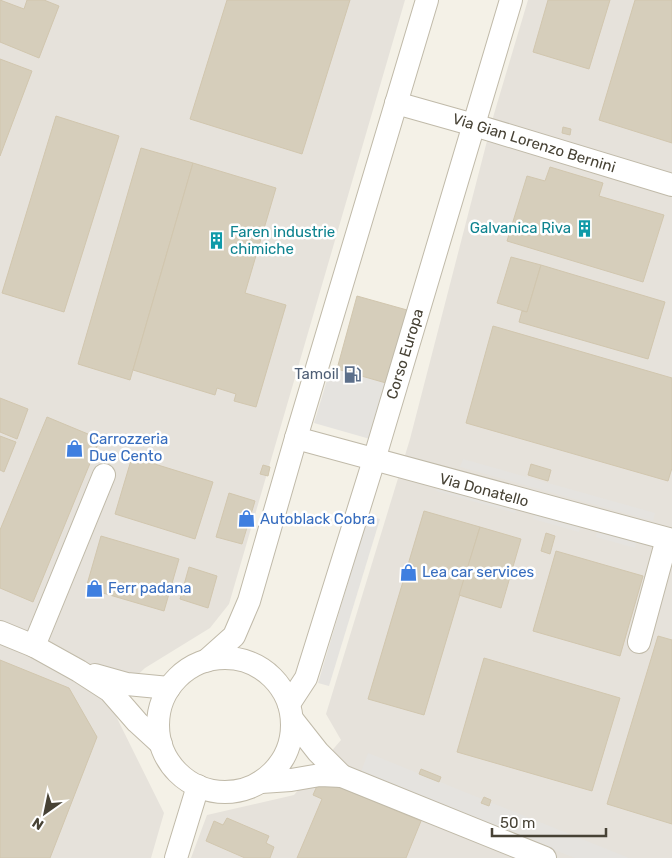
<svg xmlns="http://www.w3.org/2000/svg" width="672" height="858" viewBox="0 0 672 858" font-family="Rubik,sans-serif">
  <rect width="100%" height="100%" fill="#f4f1e7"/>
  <g fill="#e6e2db">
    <path d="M0,0H405L229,604L210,628L145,668L109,702L164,813L151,858H0Z"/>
    <path d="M528,0H672V858H191L207,815L294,795L341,740L326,714L410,439L494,114Z"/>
  </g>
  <g fill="#e5e3df">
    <path d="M331,367L386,383L370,439L314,423Z"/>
    <path d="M463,459L655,513L653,521L460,467Z"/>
    <path d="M438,483L517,505L515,513L436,491Z"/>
    <path d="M536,511L581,524L579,532L533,519Z"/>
    <path d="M368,516L380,519L329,686L318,683Z"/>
    <path d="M598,528L637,540L635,548L596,537Z"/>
    <path d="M368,753L629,858H575L361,772Z"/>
  </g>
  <g fill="#d6cebb" stroke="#d1c6ae">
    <path d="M0,0L24,9L27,0H44L59,6L39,58L0,42Z"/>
    <path d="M227,0H350L302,154L190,119Z"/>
    <path d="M548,0H610L589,69L533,52Z"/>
    <path d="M635,0H672V143L599,120Z"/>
    <path d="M0,59L32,71L0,156Z"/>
    <path d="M56,116L119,136L64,312L2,293Z"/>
    <path d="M563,127L571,129L570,135L562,133Z"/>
    <path d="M141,148L193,163L130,380L78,364Z"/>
    <path d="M193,163L276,188L245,293L286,305L256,407L234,401L236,394L217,388L215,395L133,370Z"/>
    <path d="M550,167L603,183L599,196L664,215L643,282L507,241L527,176L545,181Z"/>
    <path d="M511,257L541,265L527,312L497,303Z"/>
    <path d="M541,265L665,302L648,359L519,322L522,311L527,312Z"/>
    <path d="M357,296L407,310L386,383L337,369Z"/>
    <path d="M493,326L672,378V468L668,481L466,423Z"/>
    <path d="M0,398L28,409L17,439L0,432Z"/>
    <path d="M47,417L100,439L33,602L0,588V530Z"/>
    <path d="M0,436L16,442L4,472L0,470Z"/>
    <path d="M132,457L213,482L195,539L115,514Z"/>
    <path d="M531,464L551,470L548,481L528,475Z"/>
    <path d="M263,465L270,467L268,476L260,474Z"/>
    <path d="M229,493L255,501L242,544L216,537Z"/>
    <path d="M424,511L480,527L424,715L368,699Z"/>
    <path d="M480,527L521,539L501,608L459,595Z"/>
    <path d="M546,533L555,536L550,554L541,551Z"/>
    <path d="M101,536L179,559L164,611L86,588Z"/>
    <path d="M556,551L643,576L620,656L533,631Z"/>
    <path d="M189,567L217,576L208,608L180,599Z"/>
    <path d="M658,636L672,640V824L607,804Z"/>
    <path d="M484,658L620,698L592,791L457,752Z"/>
    <path d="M0,660L69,688L97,737L50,858H0Z"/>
    <path d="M421,769L441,777L439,782L419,774Z"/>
    <path d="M320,779L421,821L406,858H297L322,799L313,795Z"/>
    <path d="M484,797L491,800L489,806L481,803Z"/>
    <path d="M227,818L269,836L266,843L274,847L270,858H245L206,841L214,821L223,825Z"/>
  </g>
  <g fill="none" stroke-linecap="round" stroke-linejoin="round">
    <defs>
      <g id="minor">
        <path d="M396,103L474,125L672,185"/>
        <path d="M296,438L672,540"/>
        <path d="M0,632L34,646L79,671L110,691L137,722L161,744"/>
        <path d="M639,642L667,539"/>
        <path d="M34,646L104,475"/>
        <circle cx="225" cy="725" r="67"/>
        <path d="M206,661L234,636L249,601L296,438L427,0"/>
        <path d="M95,675L127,684L169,688"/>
        <path d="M289,704L306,678L374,460L511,0"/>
        <path d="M292,719L318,752L342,776"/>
        <path d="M261,782L291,780L320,775L342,776L545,858"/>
        <path d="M176,858L198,786"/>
      </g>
    </defs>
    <use href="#minor" stroke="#c0baa9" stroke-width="24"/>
    <use href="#minor" stroke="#fff" stroke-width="22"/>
  </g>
  <defs>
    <symbol id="building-bare" viewBox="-9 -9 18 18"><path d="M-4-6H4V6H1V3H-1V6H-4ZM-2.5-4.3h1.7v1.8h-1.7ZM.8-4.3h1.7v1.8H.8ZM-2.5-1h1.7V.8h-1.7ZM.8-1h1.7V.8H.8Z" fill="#0f9aa8" stroke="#fff" stroke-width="2.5" paint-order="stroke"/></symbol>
    <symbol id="fuel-bare" viewBox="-9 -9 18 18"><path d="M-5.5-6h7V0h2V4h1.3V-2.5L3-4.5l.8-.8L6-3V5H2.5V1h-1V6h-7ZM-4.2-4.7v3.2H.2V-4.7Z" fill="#5c6f8a" stroke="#fff" stroke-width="2.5" paint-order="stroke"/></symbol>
    <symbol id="shop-bare" viewBox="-9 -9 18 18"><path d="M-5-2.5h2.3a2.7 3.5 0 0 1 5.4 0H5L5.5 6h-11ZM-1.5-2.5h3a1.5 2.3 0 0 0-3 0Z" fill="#3f7fe0" stroke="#fff" stroke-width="2.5" paint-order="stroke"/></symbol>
  </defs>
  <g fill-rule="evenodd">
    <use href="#building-bare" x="572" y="216" width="25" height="25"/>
    <use href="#building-bare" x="204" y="228" width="25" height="25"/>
    <use href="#fuel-bare" x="340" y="362" width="25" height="25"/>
    <use href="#shop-bare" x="62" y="436" width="25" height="25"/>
    <use href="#shop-bare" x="234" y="506" width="25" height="25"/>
    <use href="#shop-bare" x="396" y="560" width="25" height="25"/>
    <use href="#shop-bare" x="82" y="576" width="25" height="25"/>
  </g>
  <g text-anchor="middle" stroke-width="5" stroke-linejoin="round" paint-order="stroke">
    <g font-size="15" fill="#474235" stroke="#fff">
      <text transform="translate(534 143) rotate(17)" y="5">Via Gian Lorenzo Bernini</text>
      <text transform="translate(405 354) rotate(-73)" y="5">Corso Europa</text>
      <text transform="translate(484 490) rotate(15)" y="5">Via Donatello</text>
    </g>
    <g font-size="15" fill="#0d838f" stroke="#fff" text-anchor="end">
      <text x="571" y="233">Galvanica Riva</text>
      <text x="230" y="237" text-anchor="start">Faren industrie<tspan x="230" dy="17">chimiche</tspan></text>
    </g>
    <g font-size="15" fill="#4e5e75" stroke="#fff" text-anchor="end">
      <text x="339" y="379">Tamoil</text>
    </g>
    <g font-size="15" fill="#366cbe" stroke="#fff" text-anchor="start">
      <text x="89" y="444">Carrozzeria<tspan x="89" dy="17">Due Cento</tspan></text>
      <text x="260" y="524">Autoblack Cobra</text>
      <text x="422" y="577">Lea car services</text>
      <text x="108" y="593">Ferr padana</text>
    </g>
  </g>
  <g transform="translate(45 813) rotate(213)" stroke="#ffffff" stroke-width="4" paint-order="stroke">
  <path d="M0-4L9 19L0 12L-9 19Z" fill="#474235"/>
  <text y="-8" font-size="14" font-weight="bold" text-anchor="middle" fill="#474235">N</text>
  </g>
  <path d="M492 828v8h114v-8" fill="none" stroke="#474235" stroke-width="2.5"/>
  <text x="500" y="828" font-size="15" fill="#474235" stroke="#ffffff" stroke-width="4" paint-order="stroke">50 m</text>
</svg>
